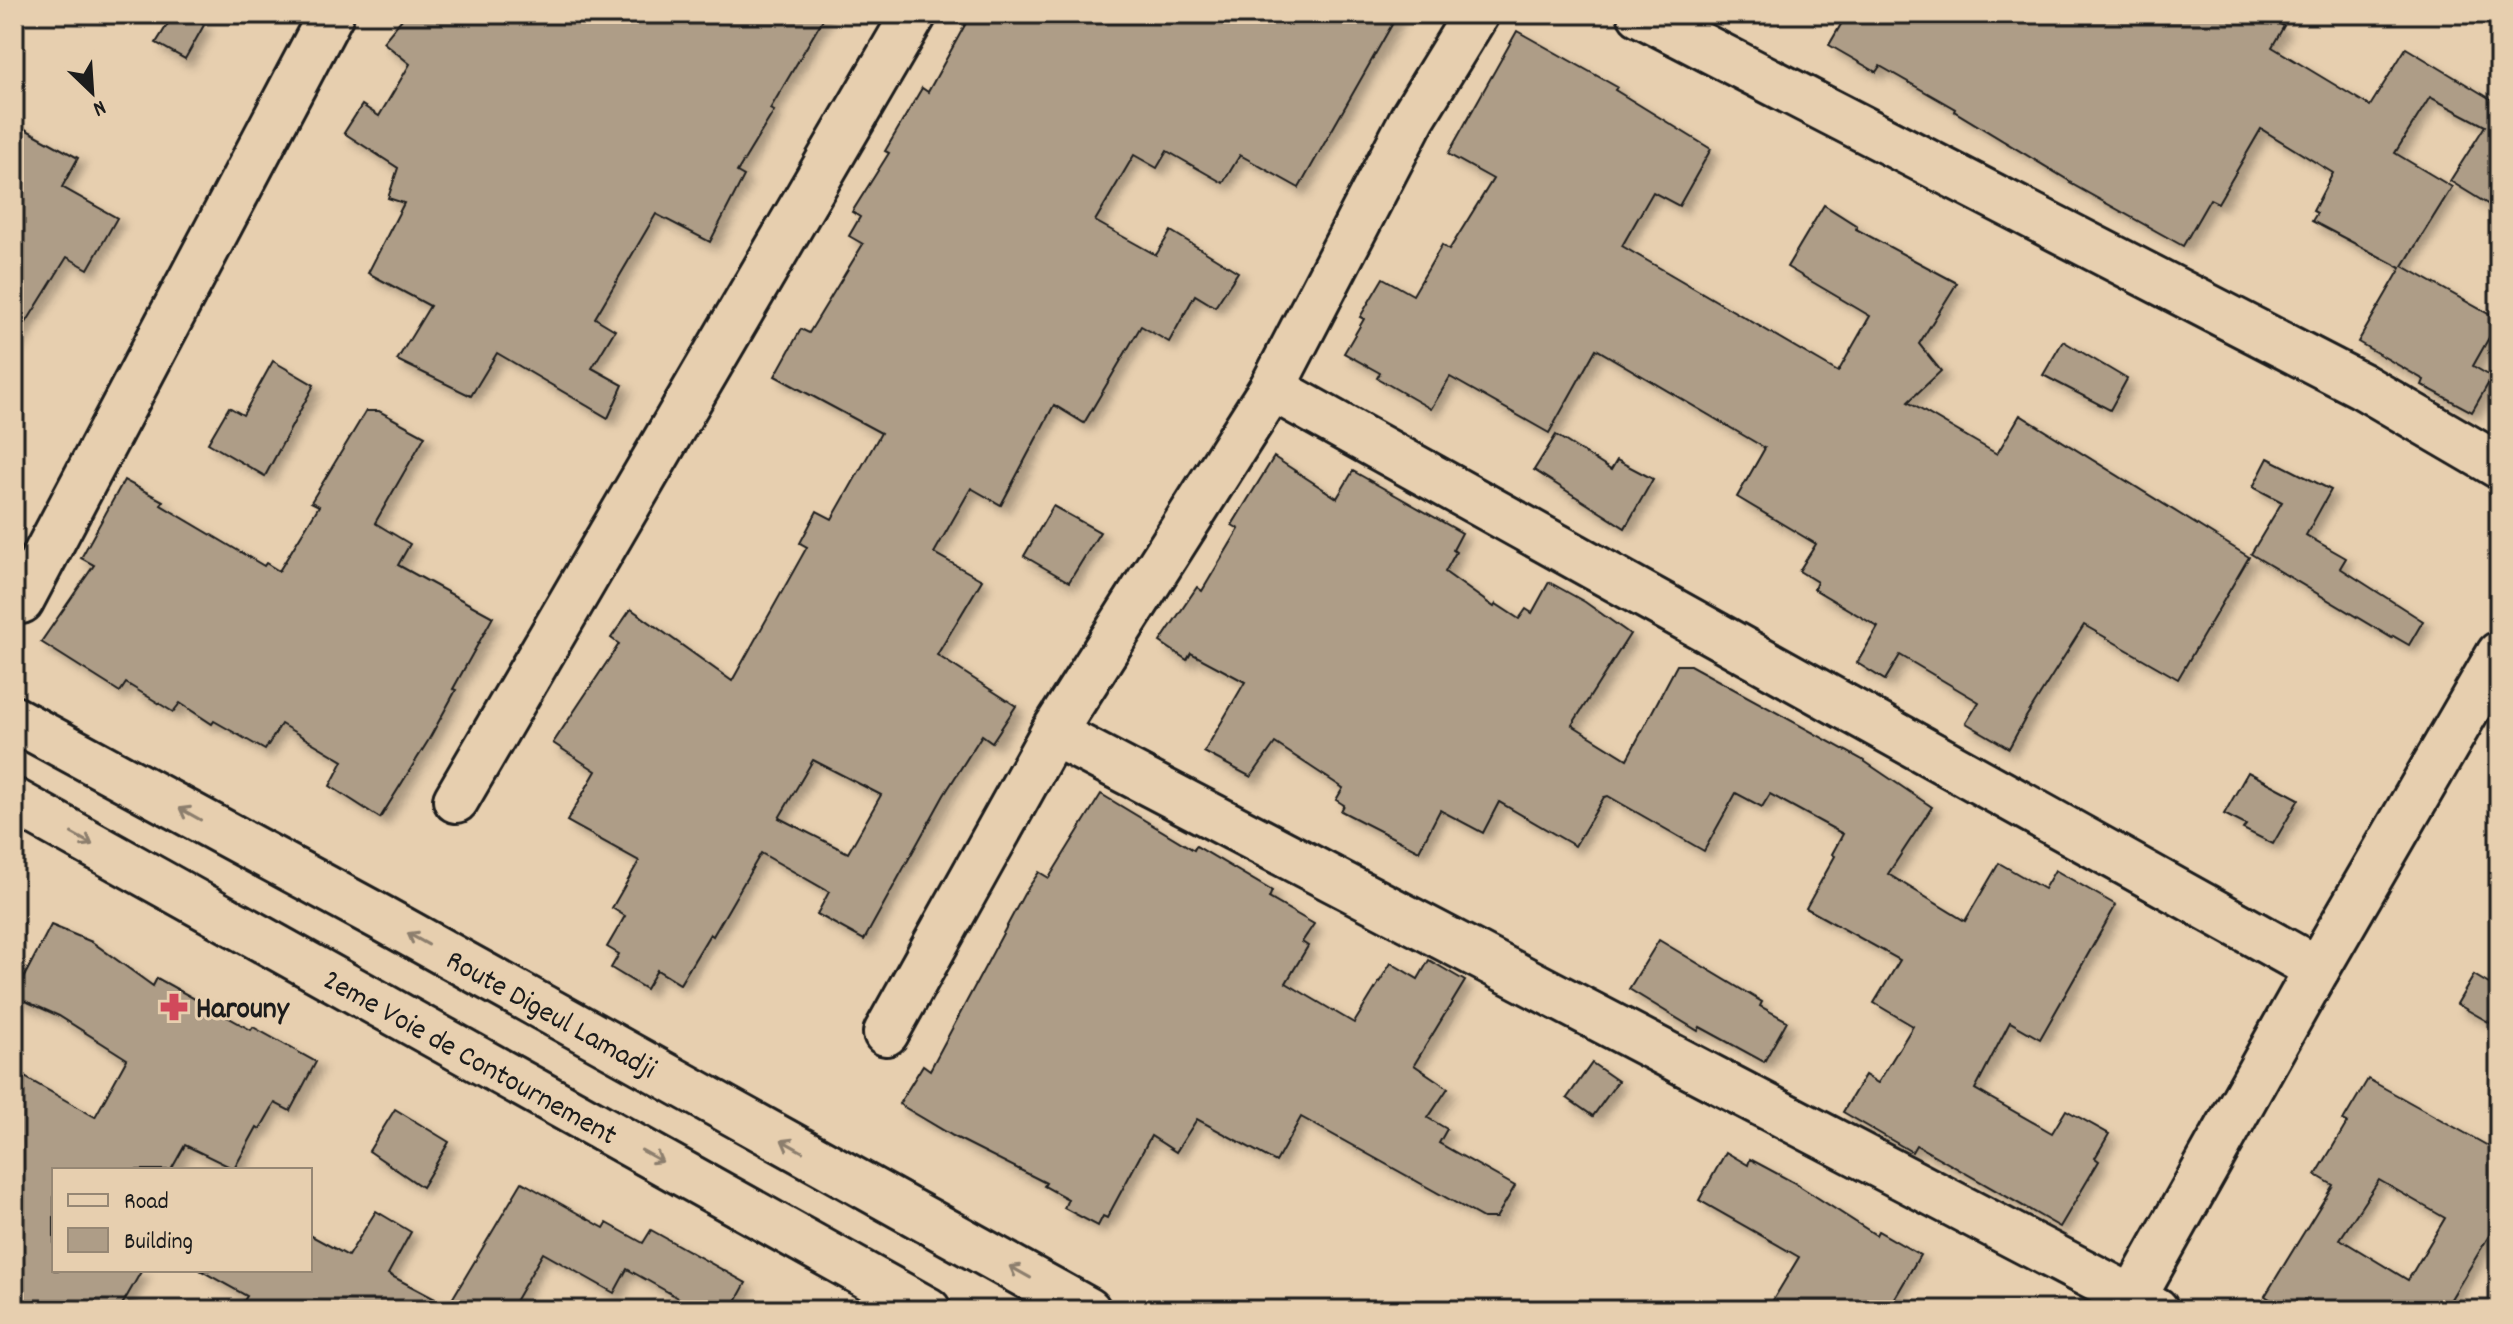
<svg xmlns="http://www.w3.org/2000/svg" width="2513" height="1324" viewBox="0 0 2513 1324" font-family="Dekko,sans-serif">
  <defs>
    <filter id="shadow"><feDropShadow dx="7" dy="7" stdDeviation="4" flood-color="#0004"/></filter>
  </defs>
  <rect width="100%" height="100%" fill="#e7cfaf"/>
  <filter id="ink" filterUnits="userSpaceOnUse"><feTurbulence type="fractalNoise" baseFrequency=".0125" numOctaves="2"/><feDisplacementMap in="SourceGraphic" scale="16" xChannelSelector="R" yChannelSelector="G"/><feConvolveMatrix kernelMatrix="1 2 1 2 8 2 1 2 1" color-interpolation-filters="sRGB"/></filter>
  <g filter="url(#ink)">
    <g fill="#ae9d87" stroke="#1c1c1c" stroke-width="2" fill-rule="evenodd" filter="url(#shadow)">
      <path d="M174,14H185L204,25L185,59L156,43Z"/>
      <path d="M406,14H826L770,109L774,111L737,172L744,176L710,242L656,214L595,318L615,330L592,368L623,385L608,418L497,353L471,396L397,360L430,306L368,273L404,203L388,198L398,168L344,133L362,105L379,116L410,64L383,42Z"/>
      <path d="M971,14H1398L1299,188L1240,155L1223,183L1167,151L1157,168L1134,155L1095,221L1156,255L1171,231L1238,272L1215,307L1195,295L1169,342L1141,326L1084,423L1054,405L1001,505L971,488L934,553L982,580L937,655L1016,706L992,742L982,735L944,795L864,940L817,914L829,892L761,853L713,936L710,934L680,984L657,970L646,989L611,968L619,954L607,947L625,916L612,908L639,861L567,821L596,771L553,743L619,644L611,638L631,609L732,681L807,547L800,543L817,511L832,519L881,433L775,376L801,329L809,333L863,244L849,236L860,217L852,212L889,153L885,151L922,88L928,92ZM813,760L881,795L848,853L779,818Z"/>
      <path d="M1847,14H2262L2284,26L2272,47L2370,106L2406,48L2499,104V211L2450,181L2485,126L2430,97L2395,153L2452,187L2403,266L2499,320L2473,366L2492,377L2472,412L2422,385L2424,380L2358,342L2401,268L2312,221L2317,213L2313,211L2333,173L2261,129L2218,203L2210,199L2183,246L2070,183L2071,182L1954,111L1955,109L1880,66L1876,72L1829,45Z"/>
      <path d="M1517,31L1617,87L1615,90L1711,149L1679,206L1653,192L1622,246L1838,372L1870,316L1787,267L1824,205L1857,226L1856,229L1957,283L1919,344L1941,371L1908,402L1997,454L2020,415L2249,557L2178,679L2084,625L2026,717L2009,748L1966,723L1979,702L1900,655L1885,680L1857,663L1878,627L1814,589L1817,582L1799,571L1816,544L1737,497L1765,448L1596,349L1549,433L1450,377L1431,409L1377,378L1380,373L1344,353L1364,319L1360,317L1383,278L1413,295L1442,245L1449,250L1493,179L1448,154Z"/>
      <path d="M14,123L78,158L62,187L117,218L88,269L67,257L14,342Z"/>
      <path d="M2063,341L2127,379L2110,410L2043,375Z"/>
      <path d="M273,361L314,385L265,476L208,443L229,407L243,415Z"/>
      <path d="M366,411H379L425,436L375,523L410,544L398,565L493,617L453,689L456,690L428,741L380,818L330,786L343,761L281,724L265,750L214,721L212,724L180,703L173,712L126,683L120,692L41,642L94,565L81,558L124,480L163,501L161,505L264,566L266,563L279,571L319,506L311,502Z"/>
      <path d="M1556,435L1611,470L1617,460L1653,479L1625,528L1534,470Z"/>
      <path d="M1274,457L1337,498L1353,471L1462,533L1453,550L1456,552L1445,572L1494,607L1496,604L1519,619L1526,609L1532,613L1549,582L1585,602L1630,634L1572,725L1627,759L1677,665H1690L1861,759L1932,807L1888,874L1965,921L1999,863L2044,889L2055,870L2116,905L2040,1039L2010,1022L1975,1089L2052,1133L2066,1110L2109,1134L2095,1158L2099,1161L2060,1227L1916,1145L1912,1152L1843,1112L1865,1075L1878,1083L1913,1026L1874,1003L1900,960L1806,908L1835,856L1832,854L1843,834L1770,794L1762,807L1736,793L1704,851L1608,796L1604,797L1575,846L1499,802L1483,833L1440,810L1419,851L1341,811L1344,805L1336,800L1343,788L1275,743L1251,777L1204,752L1245,682L1191,653L1187,660L1160,642L1197,587L1202,591L1239,529L1232,525Z"/>
      <path d="M2268,458L2331,490L2306,535L2346,558L2340,568L2423,621L2409,645L2393,636L2392,638L2251,554L2282,502L2253,487Z"/>
      <path d="M1053,506L1100,532L1069,582L1024,556Z"/>
      <path d="M2248,772L2299,799L2273,844L2243,829L2246,825L2224,814Z"/>
      <path d="M1101,794L1194,850L1196,846L1272,891L1269,898L1314,924L1302,942L1308,946L1286,983L1354,1023L1391,963L1418,979L1429,960L1465,981L1414,1065L1448,1088L1428,1118L1447,1129L1439,1143L1515,1186L1496,1218H1483L1301,1117L1276,1162L1197,1119L1176,1152L1151,1136L1107,1218L1103,1216L1098,1226L1064,1208L1068,1199L1044,1186L1046,1183L953,1136L899,1104L923,1065L930,1070L1024,894L1039,872L1049,878Z"/>
      <path d="M51,925L92,942L153,986L157,978L251,1030L253,1027L316,1062L290,1111L275,1103L260,1129L257,1127L234,1169L185,1145L171,1170H54V1270H142L119,1310H14V1071L95,1117L127,1059L59,1016L14,996Z"/>
      <path d="M1659,940L1762,1002L1760,1006L1787,1021L1764,1062L1700,1027L1698,1031L1629,989Z"/>
      <path d="M2474,975L2499,990V1028L2457,1004Z"/>
      <path d="M1592,1063L1618,1081L1593,1116L1567,1098Z"/>
      <path d="M2368,1079L2499,1152V1219L2448,1304L2458,1310H2288L2265,1296L2333,1185L2316,1175L2347,1123L2343,1121ZM2379,1180L2445,1218L2408,1280L2340,1239Z"/>
      <path d="M395,1109L449,1142L422,1187L369,1151Z"/>
      <path d="M1726,1152L1748,1165L1750,1159L1793,1182L1876,1235L1878,1231L1920,1255L1888,1310H1767L1799,1257L1699,1200Z"/>
      <path d="M522,1182L604,1228L607,1223L643,1243L651,1230L746,1283L731,1310H700L627,1269L614,1293L543,1253L510,1310H238L247,1296L200,1270H310V1235L348,1256L376,1211L411,1232L388,1274L448,1306Z"/>
    </g>
    <g fill="none" stroke-linecap="round" stroke-linejoin="round">
      <defs>
        <g id="street">
          <path d="M1640,14L2362,386L2499,466"/>
          <path d="M1272,388L2317,969"/>
          <path d="M1053,733L2156,1310"/>
          <path d="M456,800L914,14"/>
          <path d="M886,1033L1053,733L1272,388L1413,117L1476,14"/>
          <path d="M2126,1310L2317,969L2499,654"/>
        </g>
        <g id="secondary">
          <path d="M21,601L331,14"/>
          <path d="M14,719L385,920L1088,1310"/>
          <path d="M14,801L928,1310"/>
        </g>
      </defs>
      <use href="#street" stroke="#1c1c1c" stroke-width="50"/>
      <use href="#secondary" stroke="#1c1c1c" stroke-width="50"/>
      <use href="#street" stroke="#e7cfaf" stroke-width="44"/>
      <use href="#secondary" stroke="#e7cfaf" stroke-width="44"/>
    </g>
    <defs><path id="oneway-shaft" d="M-6 0H5M1.5-3L5.5 0L1.5 3" fill="none" stroke-width="1.6" stroke-linecap="round" stroke-linejoin="round" transform="scale(2)"/></defs>
    <g stroke="#8c7e6d">
      <use href="#oneway-shaft" transform="translate(190 814) rotate(-151)"/>
      <use href="#oneway-shaft" transform="translate(82 839) rotate(29)"/>
      <use href="#oneway-shaft" transform="translate(418 939) rotate(-151)"/>
      <use href="#oneway-shaft" transform="translate(792 1146) rotate(-151)"/>
      <use href="#oneway-shaft" transform="translate(652 1156) rotate(29)"/>
      <use href="#oneway-shaft" transform="translate(1020 1272) rotate(-151)"/>
    </g>
  </g>
  <defs>
    <symbol id="pharmacy-bare" viewBox="-9 -9 18 18"><path d="M-2-6h4v4h4v4h-4v4h-4v-4h-4v-4h4Z" fill="#d1495b" stroke="#e7cfaf" stroke-width="2.5" paint-order="stroke"/></symbol>
  </defs>
  <g fill-rule="evenodd">
    <use href="#pharmacy-bare" x="154" y="987" width="40" height="40"/>
  </g>
  <g text-anchor="middle" stroke-width="6" stroke-linejoin="round" paint-order="stroke">
    <g font-size="30" font-weight="bold" fill="#1c1c1c" stroke="#e7cfaf" text-anchor="start">
      <text x="196" y="1017">Harouny</text>
    </g>
    <g font-size="30" fill="#1c1c1c" stroke="#e7cfaf">
      <text transform="translate(552 1013) rotate(29)" y="10">Route Digeul Lamadji</text>
      <text transform="translate(471 1056) rotate(29)" y="10">2eme Voie de Contournement</text>
    </g>
  </g>
  <rect width="2513" height="1324" fill="none" stroke="#e7cfaf" stroke-width="48"/>
  <rect x="24" y="24" width="2465" height="1276" fill="none" stroke="#1c1c1c" stroke-width="3" filter="url(#ink)"/>
  <rect x="52" y="1168" width="260" height="104" fill="#e7cfaf" stroke="#968774" stroke-width="2"/>
  <rect x="68" y="1194" width="40" height="12" fill="#e7cfaf" stroke="#968774" stroke-width="2"/>
  <text x="124" y="1208" font-size="24" fill="#1c1c1c">Road</text>
  <rect x="68" y="1228" width="40" height="24" fill="#ae9d87" stroke="#968774" stroke-width="2"/>
  <text x="124" y="1248" font-size="24" fill="#1c1c1c">Building</text>
  <g transform="translate(92 92) rotate(155)" stroke="#e7cfaf" stroke-width="6" paint-order="stroke">
  <path d="M0-6L14 30L0 20L-14 30Z" fill="#1c1c1c"/>
  <text y="-12" font-size="22" font-weight="bold" text-anchor="middle" fill="#1c1c1c">N</text>
  </g>
</svg>
